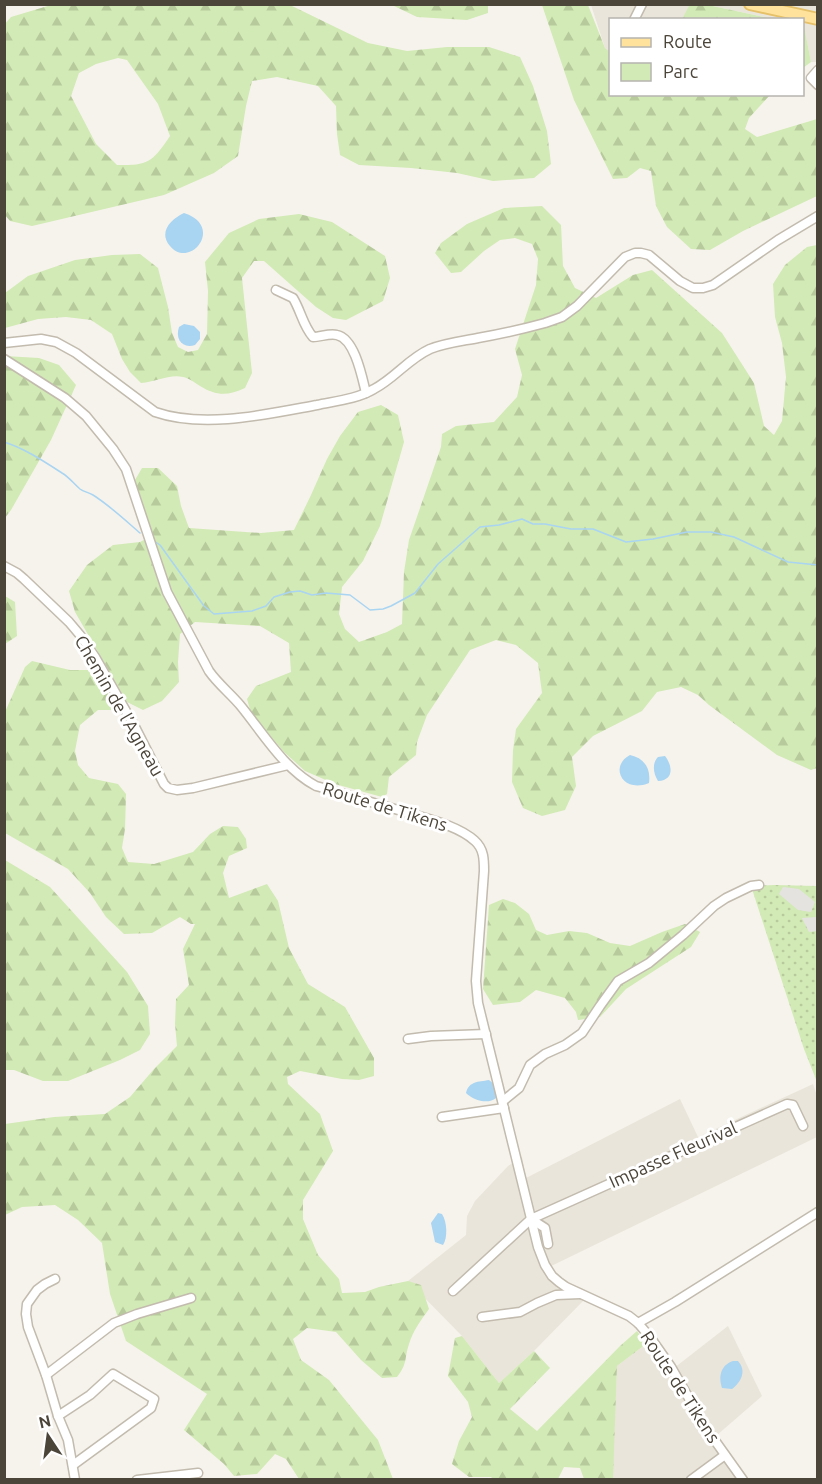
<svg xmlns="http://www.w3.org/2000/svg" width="822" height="1484" viewBox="0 0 822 1484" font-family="Ubuntu,sans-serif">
  <defs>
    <pattern id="green-dots" width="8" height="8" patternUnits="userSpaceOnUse" patternTransform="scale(1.5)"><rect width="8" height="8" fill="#d2eab5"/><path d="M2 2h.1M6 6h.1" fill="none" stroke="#b6ca9c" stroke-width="1.8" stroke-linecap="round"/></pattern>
    <pattern id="forest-firs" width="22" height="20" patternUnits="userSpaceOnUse" patternTransform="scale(1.5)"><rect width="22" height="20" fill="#d2eab5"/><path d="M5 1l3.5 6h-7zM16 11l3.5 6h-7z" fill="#b6ca9c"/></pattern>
  </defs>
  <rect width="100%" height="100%" fill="#f6f3ec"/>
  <g fill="#eae5da">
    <path d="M591,5H690L682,19L610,20V52L605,48Z"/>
    <path d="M708,5H817V62H811L804,27L803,26L802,20L774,19Z"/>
    <path d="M813,1084L817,1096V1137L543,1270L548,1278L557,1286L584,1300L534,1351L499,1383L462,1336L408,1281L466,1235L467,1216L475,1201L508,1166L522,1157L526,1178L680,1099L698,1137Z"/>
    <path d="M728,1326L762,1396L709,1442L737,1479L612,1480L617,1366L646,1344L669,1372Z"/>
  </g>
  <path fill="url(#green-dots)" d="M774,885L817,886V1082L804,1049L751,886Z"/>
  <g fill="url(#forest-firs)" fill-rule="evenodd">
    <path d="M690,4L708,5L774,19H682Z"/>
    <path d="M290,5L368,43L407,51L447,47H489L520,57L533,86L547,131L551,164L534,178L493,181L457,173L411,168L359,165L340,155L337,134L336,106L318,86L277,77L252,81L246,106L238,156L214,173L164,195L32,226L10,221L5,215L4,25L11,17L51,5ZM118,58L127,60L158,104L170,136C153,161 149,166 117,165L96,144L71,96L79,73L96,64Z"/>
    <path d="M392,5H488V13L467,20L417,17Z"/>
    <path d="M542,5H588L605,48L610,52V94L770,95L749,118L745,129L757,137L817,119V196L743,231L710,250L691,249L667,227L656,206L651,171L640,168L627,178L613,179L574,100Z"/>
    <path d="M803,26H804L811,62L803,68Z"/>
    <path d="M542,206L561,225L563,266L575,288L596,298L633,275L652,270L722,333L754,383L764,426L774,435L782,421L786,377L782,343L775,317L773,284L785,265L807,247L817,245V768L811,770L777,755L709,705L698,695L681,687L657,692L642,711L593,736L572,757L576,786L565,810L542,816L523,808L512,782L513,750L516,729L542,693L538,663L516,645L496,640L470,650L427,715L417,742L416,755L389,777L387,794L382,797L335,784L305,771L284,752L251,713L247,699L256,686L291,672L289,643L260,626L195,622L180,634L178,662L179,682L162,701L143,710L127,702L75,612L69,591L87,565L113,545L140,542L153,535L135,480L142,468H158L177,486L181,506L189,528L261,533L294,530L311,495L327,459L340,436L358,412L381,405L398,415L404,442L380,526L363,561L342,587L339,614L345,629L359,642L387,632L402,624L404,572L409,540L441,447L442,434L456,426L494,422L517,397L522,375L515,349L536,285L538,259L532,244L515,238L500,240L484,251L461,272L451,273L435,253L441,243L467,224L504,208Z"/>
    <path d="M299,214L332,222L385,256L390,278L383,301L346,320L333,318L316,307L264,261H254L242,278L252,373L245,388C228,396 216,396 200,386C195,383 189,378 183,377C169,374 156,382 141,383L130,372L122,359L112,334L91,320L66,317L38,319L5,328V293L28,276L75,260L112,255L140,254L158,268L168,307L172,333L178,347L188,352L198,350L207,334L208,291L205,262L229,233L259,219Z"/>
    <path d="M5,356L39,358L59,365L76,385L51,440L11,510L5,518Z"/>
    <path d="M5,596L15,602L17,636L5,644Z"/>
    <path d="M32,661L70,670H95L119,712L110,710H98L80,725L75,751L78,765L89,778L118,784L126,794L125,829L122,848L128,862L154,864L193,852L210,834L223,826L238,827L246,839L247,848L229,856L223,873L229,898L267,884L278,901L289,948L308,984L345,1007L374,1058V1076L359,1080L342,1079L300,1071L287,1077L288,1084L320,1114L333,1151L303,1200V1219L318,1255L339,1279L342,1293L365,1292L379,1287L408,1281L421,1285L429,1309C421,1320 413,1331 409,1344C404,1359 408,1363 397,1377L382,1378L361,1360L336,1332L307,1328L293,1339L301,1360L329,1380L378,1440L393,1479H299L286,1459L275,1454L257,1474L234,1476L224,1464L184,1430L207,1394L126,1341L110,1294L102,1243L78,1220L55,1205L22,1207L5,1215V1124L54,1117L105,1114L130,1097L154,1069L177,1046L175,1024L176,999L189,985L183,949L195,924H191L180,917L152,933L124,934L106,917L90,893L68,869L5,833V712L25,667Z"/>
    <path d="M5,860L50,887L127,972L148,1006L150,1034L140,1050L120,1060L68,1081H43L14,1070H5Z"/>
    <path d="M503,899L515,903L529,914L536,930L547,935L569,931L587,933L610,943L630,946L662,932L685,924L700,932L691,947L626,989L600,1017L578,1020L576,1012L565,998L536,990L520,1002L493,1005L483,989L489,905Z"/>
    <path d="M637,1331L646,1344L617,1366L613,1479H584L580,1468L564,1467L558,1479L494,1480L491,1477H469L452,1464L459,1441L472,1417L468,1402L448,1376L455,1338L462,1336L499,1383L534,1351L550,1368L510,1409L537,1431L620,1346Z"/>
  </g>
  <g fill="#e5e3e0">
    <path d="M783,887L799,889L815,902L811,912L798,910L779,894Z"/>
    <path d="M817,917V931L809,932L802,918Z"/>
  </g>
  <g fill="#a9d4f2">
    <path d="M184,213C225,226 190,270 170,246C158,232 171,219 184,213Z"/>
    <path d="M184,324L194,326L200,332V339L195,345C182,349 175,339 179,327Z"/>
    <path d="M630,755C644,758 651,768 649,783C622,794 609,766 630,755Z"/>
    <path d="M665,756C672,765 675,780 658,781C653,773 652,763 658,757Z"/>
    <path d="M489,1080L494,1084L496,1098C488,1105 473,1100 466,1093C469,1081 478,1082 489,1080Z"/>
    <path d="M438,1213L442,1214C447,1222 448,1237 443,1245L435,1242L431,1223Z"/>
    <path d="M733,1361H738C747,1371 741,1382 732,1389L722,1388C718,1376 721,1365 733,1361Z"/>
  </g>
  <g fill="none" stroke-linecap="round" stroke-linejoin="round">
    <g stroke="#a9d4f2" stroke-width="1.5">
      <path d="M4,442C24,448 45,462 62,473C69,477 74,484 80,489C84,492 88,492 93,495C109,505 125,520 140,533"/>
      <path d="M154,541L160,545L204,606L214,614L252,611L266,606L274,597L290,592L300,591L312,595L326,593L350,595L370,610L383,609L391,606L415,593L438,564L480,527L499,525L522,519L533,524H545L571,529H593L626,542L653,539L687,532H711L734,537L788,562L818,565"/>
    </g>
    <defs>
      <g id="minor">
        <path d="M634,20L642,4"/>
        <path d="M818,70L811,78L818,85"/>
        <path d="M276,290L293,298C301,311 303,326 313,337C321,337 329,333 337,335C355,339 362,377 366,393"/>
        <path d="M4,343L41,339L56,342L76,353L155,412C204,429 268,414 317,405C336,401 357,399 374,389C395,378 408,359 430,349C445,343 463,341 478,338C501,334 523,329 545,323L562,317L577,306L625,257L635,253H641L649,255L680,281L693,288H703L713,285L778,240L818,216"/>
        <path d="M4,359L65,398L86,416L113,449L126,469L167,592L209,671C218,684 230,693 240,705C263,733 284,769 316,786C345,794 373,803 402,811C424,818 458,825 475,841C484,849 484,860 484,871L476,981L478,1003L538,1247L545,1265L552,1276L559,1282L566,1287L629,1316L638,1323L650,1337L671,1367L706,1428L743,1480"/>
        <path d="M4,566L17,573L24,579L69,622L80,635L95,657L135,727L164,784L168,788L177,790L193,788L288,765"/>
        <path d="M408,1039L431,1036L486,1034"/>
        <path d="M503,1101L519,1088L530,1065L545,1054L565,1045L582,1033L600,1006L618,981L649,963L683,935L714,906L726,898L751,886L759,885"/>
        <path d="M442,1117L504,1108"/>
        <path d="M531,1219L545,1228L548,1244"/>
        <path d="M55,1279L45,1284L37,1290L27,1304L26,1314L28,1327L46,1375L58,1416L68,1440L75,1480"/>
        <path d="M453,1291L531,1219L787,1104L793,1105L803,1126"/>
        <path d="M482,1317L520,1312L537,1303L556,1295L580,1294"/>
        <path d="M638,1323L675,1302L818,1212"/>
        <path d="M46,1375L114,1323L137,1314L191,1298"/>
        <path d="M58,1416L90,1395L113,1374L154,1399L151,1408L73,1465"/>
        <path d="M137,1480L198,1473"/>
        <path d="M691,1480L725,1455"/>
      </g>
      <path id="major" d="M750,4L818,19"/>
    </defs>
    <use href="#minor" stroke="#c2bbae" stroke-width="11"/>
    <use href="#major" stroke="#e6c16a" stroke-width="14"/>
    <use href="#minor" stroke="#fff" stroke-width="8"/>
    <use href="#major" stroke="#ffe39c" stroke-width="10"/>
  </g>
  <g text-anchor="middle" stroke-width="6" stroke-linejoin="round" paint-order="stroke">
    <g font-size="18" fill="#4b4439" stroke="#fff">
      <text transform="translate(119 706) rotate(60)" y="6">Chemin de l’Agneau</text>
      <text transform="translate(385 807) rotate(17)" y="6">Route de Tikens</text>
      <text transform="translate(673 1155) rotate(-24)" y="6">Impasse Fleurival</text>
      <text transform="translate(680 1387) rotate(57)" y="6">Route de Tikens</text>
    </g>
  </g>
  <rect width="822" height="1484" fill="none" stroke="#4b4439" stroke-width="12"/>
  <rect x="609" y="18" width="195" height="78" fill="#ffffff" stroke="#b7b4b0" stroke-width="1.5"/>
  <rect x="621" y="38" width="30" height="9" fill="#ffe39c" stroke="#b7b4b0" stroke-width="1.5"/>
  <text x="663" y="48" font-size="18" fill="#4b4439">Route</text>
  <rect x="621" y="63" width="30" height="18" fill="#d2eab5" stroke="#b7b4b0" stroke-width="1.5"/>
  <text x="663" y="78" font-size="18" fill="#4b4439">Parc</text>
  <g transform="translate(48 1436) rotate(347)" stroke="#ffffff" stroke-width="4.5" paint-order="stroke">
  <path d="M0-4.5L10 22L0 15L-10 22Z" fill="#4b4439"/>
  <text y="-9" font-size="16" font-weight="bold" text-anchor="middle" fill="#4b4439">N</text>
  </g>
</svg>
